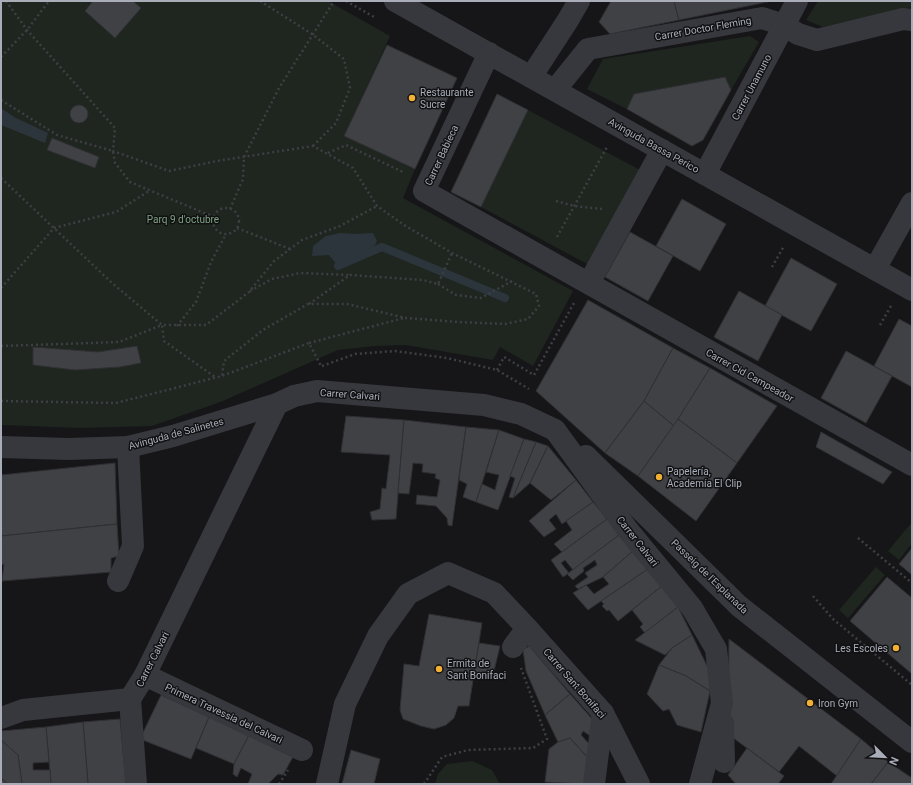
<svg xmlns="http://www.w3.org/2000/svg" width="913" height="785" viewBox="0 0 913 785" font-family="Roboto,sans-serif">
  <rect width="100%" height="100%" fill="#161618"/>
  <g fill="#1e261f">
    <path d="M1,1H328L390,36L344,136L415,169L403,198L573,291L533,366L500,347L493,360L406,345L374,346L338,350L223,401L152,426L80,428L1,425Z"/>
    <path d="M818,1H912V7L823,27L806,20Z"/>
    <path d="M750,36L759,42L731,90L724,77L634,94L627,109L587,89L603,59Z"/>
    <path d="M528,110L640,170L589,265L481,207Z"/>
    <path d="M912,522V543L899,560L888,551Z"/>
    <path d="M876,567L885,575L848,618L839,610Z"/>
    <path d="M472,761L492,770L500,784H435L438,774L447,764Z"/>
  </g>
  <g fill="#2c353c">
    <path d="M1,108L14,117L48,133L45,143L1,125Z"/>
    <path d="M340,233L355,234L373,233L377,241C371,256 351,261 338,266L329,255L312,256L313,246L326,236Z"/>
  </g>
  <g fill="none" stroke-linecap="round" stroke-linejoin="round">
    <path stroke="#2c353c" stroke-width="8" d="M338,266L382,247L505,298"/>
  </g>
  <g fill="#404145" stroke="#303034">
    <path d="M93,1H133L141,8L115,38L85,11Z"/>
    <path d="M611,1H674L679,20L610,34L599,22Z"/>
    <path d="M674,1H772L679,20Z"/>
    <path d="M387,45L457,78L415,169L344,136Z"/>
    <path d="M725,77L731,90L703,140L692,146L627,109L634,94Z"/>
    <path d="M497,94L528,110L481,207L451,192Z"/>
    <circle cx="79" cy="114" r="9"/>
    <path d="M52,138L99,157L95,168L47,150Z"/>
    <path d="M682,199L726,224L700,271L656,246Z"/>
    <path d="M630,232L673,256L648,301L605,277Z"/>
    <path d="M791,258L837,284L811,331L765,306Z"/>
    <path d="M739,291L782,315L758,361L714,337Z"/>
    <path d="M588,300L673,348L644,401L605,453L536,391Z"/>
    <path d="M899,319L912,326V387L874,366Z"/>
    <path d="M137,346L141,363L120,367L75,370L33,365V347L98,352Z"/>
    <path d="M673,348L710,368L674,426L644,401Z"/>
    <path d="M846,351L892,376L866,423L821,398Z"/>
    <path d="M710,368L777,406L737,463L678,419Z"/>
    <path d="M644,401L674,426L638,476L605,453Z"/>
    <path d="M346,416L404,420L396,519L372,520L370,512L380,509L382,488L386,489L390,455L341,452Z"/>
    <path d="M678,419L737,463L696,521L638,476Z"/>
    <path d="M404,420L466,427L452,526L448,525L447,518L436,506L416,504L417,495L437,497L440,480L435,478L436,474L422,472L423,464L413,463L409,494L398,493Z"/>
    <path d="M466,427L499,430L476,502L463,497L467,484L459,480Z"/>
    <path d="M499,430L524,439L498,510L476,502L482,484L495,490L499,475L486,472Z"/>
    <path d="M821,432L892,472L883,484L816,447Z"/>
    <path d="M524,439L536,442L513,498L509,497L515,478L510,476Z"/>
    <path d="M536,442L548,446L530,483L513,498Z"/>
    <path d="M548,446L576,480L551,500L530,483Z"/>
    <path d="M115,463L117,524L1,536V475Z"/>
    <path d="M576,480L593,502L562,524L556,514L549,520L556,529L544,537L529,521Z"/>
    <path d="M593,502L607,519L562,552L554,544L572,530L566,521Z"/>
    <path d="M607,519L619,535L573,570L565,560L561,563L569,573L563,577L551,560Z"/>
    <path d="M117,524L119,556L111,558V572L2,581L4,564L1,565V536Z"/>
    <path d="M619,535L633,551L603,577L578,589L575,586L588,577L585,573L597,565L595,560L583,568L584,571L573,580L567,574Z"/>
    <path d="M912,548V575L899,564Z"/>
    <path d="M633,551L648,569L588,610L573,593L586,585L594,594L609,584L603,577Z"/>
    <path d="M648,569L662,586L618,621L609,610L607,611L602,606L604,604L601,601Z"/>
    <path d="M887,577L912,598V674L850,621Z"/>
    <path d="M662,586L678,607L645,633L640,627L643,624L632,610Z"/>
    <path d="M678,607L692,635L672,648L665,655L635,640Z"/>
    <path d="M429,614L482,623L469,706H458L454,718L446,725L434,729L421,726L403,719L400,710L404,664L419,666Z"/>
    <path d="M692,635L710,672V691L686,676L659,665L672,648Z"/>
    <path d="M729,639L861,739L837,776L799,746L779,772L728,734Z"/>
    <path d="M479,643L500,646L493,675L474,672Z"/>
    <path d="M529,646L570,694L545,715L526,671L523,650Z"/>
    <path d="M659,665L686,676L710,691L701,732L677,725L669,709L663,711L647,694Z"/>
    <path d="M570,694L594,721L592,737L583,731L581,735L591,746L588,758L570,738L558,742L545,715Z"/>
    <path d="M161,695L209,717L191,759L140,739Z"/>
    <path d="M209,717L249,735L234,764L196,748Z"/>
    <path d="M120,719L126,784H88L83,722Z"/>
    <path d="M83,722L88,784H51L46,727Z"/>
    <path d="M46,727L49,762L33,763V770H50L51,784H22L18,755L1,740V731Z"/>
    <path d="M249,735L294,755L283,775L278,774L268,784H248L252,774L241,768L237,777L233,774L234,764Z"/>
    <path d="M570,738L588,758L585,784L545,782L549,749L558,742Z"/>
    <path d="M861,739L888,762L871,784H831Z"/>
    <path d="M1,740L18,755L22,784H8L1,778Z"/>
    <path d="M747,748L784,776L778,784H736L728,775Z"/>
    <path d="M351,750L380,759L374,784H342Z"/>
    <path d="M888,762L912,778L911,784H871Z"/>
    <path d="M1,778L8,784H1Z"/>
  </g>
  <g fill="none" stroke-linecap="round" stroke-linejoin="round">
    <g stroke="#3d3f44" stroke-width="2.5" stroke-dasharray="2 3" stroke-linecap="butt">
      <path d="M6,1L27,30L115,128L113,151L169,171L217,161L313,146L353,168L377,206L404,225L452,253L536,294L539,306L528,319L505,324L458,322L406,318L347,304H308L263,330L224,361L222,376"/>
      <path d="M260,1L312,34L344,59L350,88L336,123L313,146"/>
      <path d="M346,1L376,18"/>
      <path d="M1,57L27,30L49,1"/>
      <path d="M1,100L57,135L113,151L115,163L130,182L214,217"/>
      <path d="M328,153L346,145L405,173"/>
      <path d="M1,178L112,283L162,325H206L249,292L274,261L302,240L340,226L377,206"/>
      <path d="M556,201L574,206L602,209"/>
      <circle cx="226" cy="221" r="13"/>
      <path d="M230,209L243,179L244,157L279,88L334,1"/>
      <path d="M237,228L290,249"/>
      <path d="M557,237L607,147"/>
      <path d="M772,267L784,246"/>
      <path d="M438,284L456,295L481,298L512,281"/>
      <path d="M1,288L54,228L116,212L149,191"/>
      <path d="M250,291L272,279L300,273L349,275"/>
      <path d="M309,304L350,275L423,280L438,284L452,253"/>
      <path d="M880,325L891,306"/>
      <path d="M177,326L196,302L211,262L226,234"/>
      <path d="M309,343L404,318"/>
      <path d="M1,346L119,342L162,325L164,341L215,377"/>
      <path d="M322,366L355,354L395,351L447,358L497,370L529,389"/>
      <path d="M497,370L504,357L534,375L574,303"/>
      <path d="M1,401L116,403L222,376L309,343L321,366"/>
      <path d="M858,538L912,583"/>
      <path d="M813,596L833,619L912,685"/>
      <path d="M279,784L288,770"/>
      <path d="M424,784L442,757L468,750L533,748L547,739L521,668"/>
    </g>
    <g stroke="#37383d" stroke-width="22">
      <path d="M395,1L912,290"/>
      <path d="M489,53L424,191L912,465"/>
      <path d="M531,77L568,20L579,1"/>
      <path d="M555,90L588,49L762,18L784,25L798,34L817,40L903,19L912,20"/>
      <path d="M705,174L797,1"/>
      <path d="M875,269L912,203"/>
      <path d="M589,283L662,150"/>
      <path d="M1,447L69,449L128,447L173,436L277,404L294,396L317,391L484,405L521,414L555,430L627,529L692,608L716,649L722,703L700,784"/>
      <path d="M586,456L739,606L912,742"/>
      <path d="M118,581L133,546L128,447"/>
      <path d="M513,647L527,628"/>
      <path d="M145,675L302,750"/>
      <path d="M130,699L136,784"/>
      <path d="M1,718L23,710L130,699L145,675L277,404"/>
      <path d="M723,723L724,762"/>
      <path d="M327,784L345,704L378,636L408,594L448,573L494,593L527,628L603,713L639,784"/>
      <path d="M594,784L603,713"/>
    </g>
  </g>
  <g fill="#f2b134" stroke="#111113" stroke-width="1.5">
    <circle cx="412" cy="98" r="4"/>
    <circle cx="659" cy="477" r="4"/>
    <circle cx="896" cy="648" r="4"/>
    <circle cx="439" cy="669" r="4"/>
    <circle cx="810" cy="703" r="4"/>
  </g>
  <g text-anchor="middle" stroke-width="3" stroke-linejoin="round" paint-order="stroke">
    <g font-size="10" fill="#a8adb8" stroke="#111113">
      <text transform="translate(703 28) rotate(-10)" y="4">Carrer Doctor Fleming</text>
      <text transform="translate(751 87) rotate(-62)" y="4">Carrer Unamuno</text>
      <text transform="translate(654 145) rotate(29)" y="4">Avinguda Bassa Perico</text>
      <text transform="translate(441 155) rotate(-65)" y="4">Carrer Babieca</text>
      <text transform="translate(750 375) rotate(29)" y="4">Carrer Cid Campeador</text>
      <text transform="translate(350 394) rotate(4)" y="4">Carrer Calvari</text>
      <text transform="translate(176 433) rotate(-15)" y="4">Avinguda de Salinetes</text>
      <text transform="translate(638 541) rotate(52)" y="4">Carrer Calvari</text>
      <text transform="translate(710 576) rotate(44)" y="4">Passeig de l'Esplanada</text>
      <text transform="translate(152 659) rotate(-63)" y="4">Carrer Calvari</text>
      <text transform="translate(575 683) rotate(49)" y="4">Carrer Sant Bonifaci</text>
      <text transform="translate(224 713) rotate(25)" y="4">Primera Travessia del Calvari</text>
    </g>
    <g font-size="10" fill="#a8adb8" stroke="#111113" text-anchor="start">
      <text x="420" y="96">Restaurante<tspan x="420" dy="12">Sucre</tspan></text>
      <text x="667" y="475">Papelería,<tspan x="667" dy="12">Academía El Clip</tspan></text>
      <text x="888" y="652" text-anchor="end">Les Escoles</text>
      <text x="447" y="667">Ermita de<tspan x="447" dy="12">Sant Bonifaci</tspan></text>
      <text x="818" y="707">Iron Gym</text>
    </g>
    <g font-size="10" fill="#7fa381" stroke="#111113">
      <text x="183" y="223">Parq 9 d'octubre</text>
    </g>
  </g>
  <rect width="913" height="785" fill="none" stroke="#a8adb8" stroke-width="4"/>
  <g transform="translate(885 757) rotate(114)" stroke="#111113" stroke-width="3" paint-order="stroke">
  <path d="M0-3L7 15L0 10L-7 15Z" fill="#a8adb8"/>
  <text y="-6" font-size="11" font-weight="bold" text-anchor="middle" fill="#a8adb8">N</text>
  </g>
</svg>
